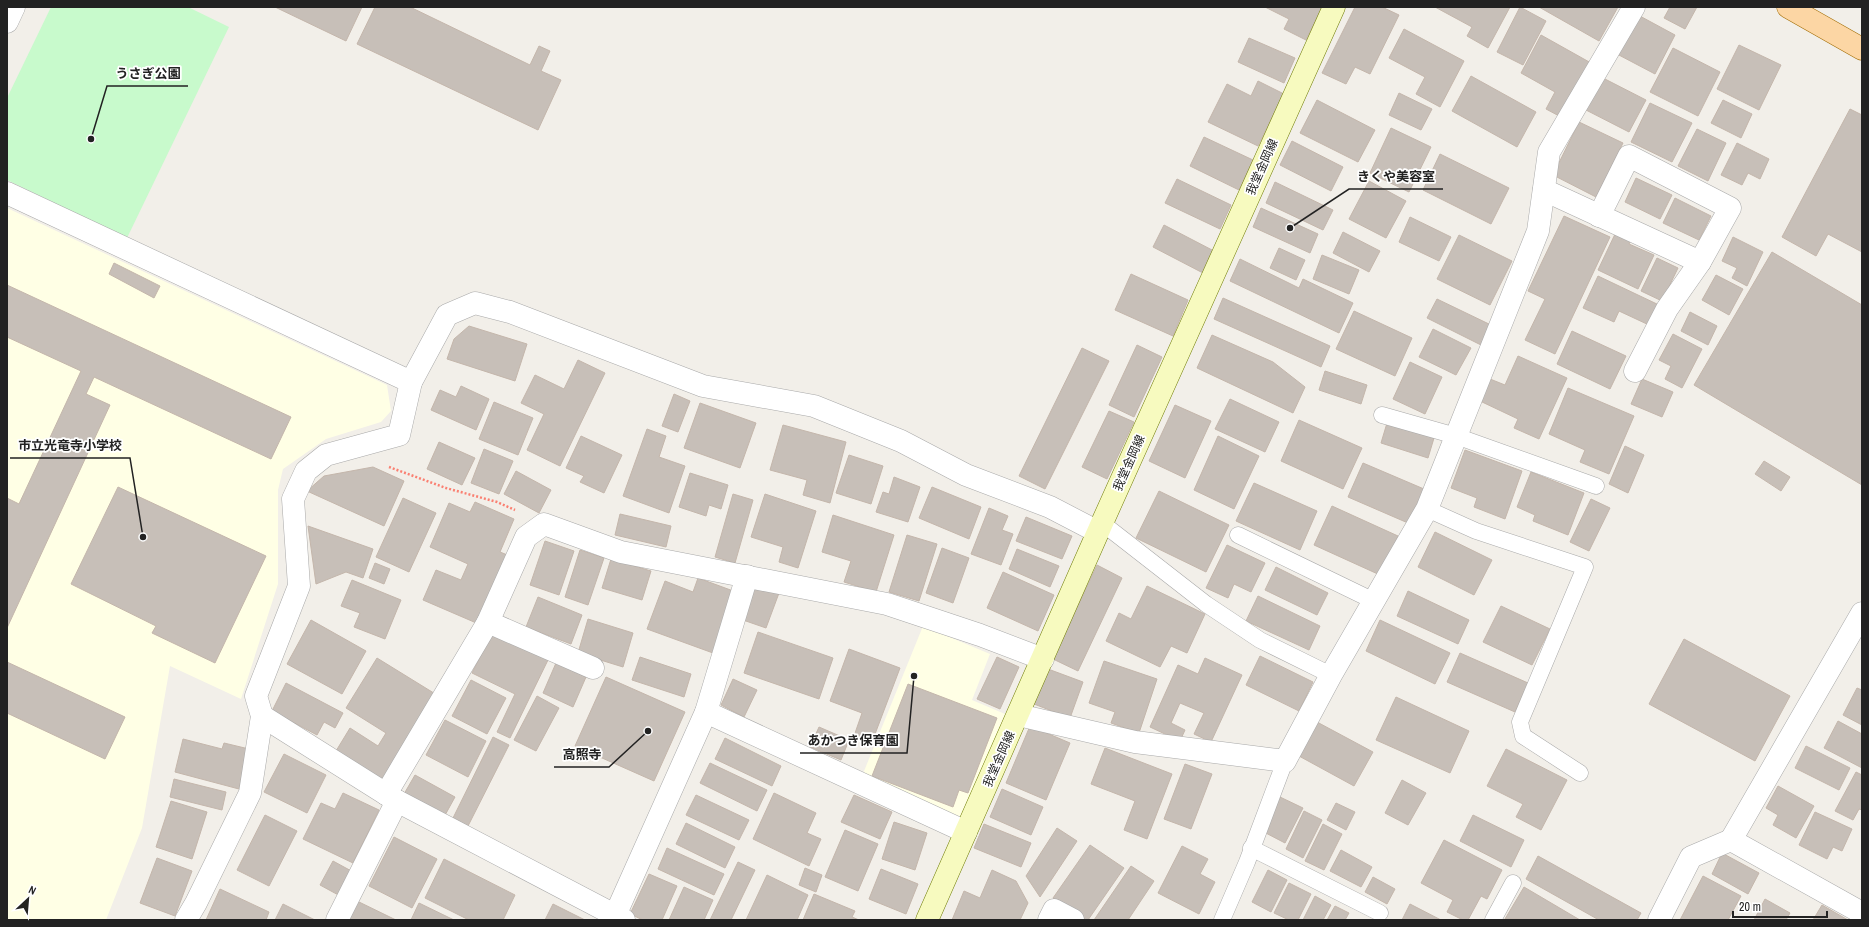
<svg xmlns="http://www.w3.org/2000/svg" width="1869" height="927" viewBox="0 0 1869 927" font-family="'Archivo Narrow','Noto Sans JP',sans-serif">
  <rect width="100%" height="100%" fill="#f2efe9"/>
  <g fill="#ffffe5">
    <path d="M7,208L387,385L391,411L381,422L326,439L283,469L278,490V584L241,699L170,666L142,828L106,920H7Z"/>
    <path d="M923,626L990,654L972,700L1005,714L961,822L860,781Z"/>
  </g>
  <path fill="#c8facc" d="M51,7H188L229,27L127,238L7,180V98Z"/>
  <g fill="#c7bfb8" stroke="#c4b6ab">
    <path d="M275,7H362L346,41Z"/>
    <path d="M375,7H410L530,65L539,46L550,51L541,71L561,80L538,130L357,44Z"/>
    <path d="M1265,7H1322L1306,40L1284,29L1289,19Z"/>
    <path d="M1355,7H1382L1399,15L1370,74L1355,67L1346,84L1322,73Z"/>
    <path d="M1435,7H1510L1488,48L1467,36L1472,27Z"/>
    <path d="M1520,7L1546,21L1523,65L1497,52Z"/>
    <path d="M1539,7H1618L1599,41Z"/>
    <path d="M1670,7H1697L1685,29L1664,18Z"/>
    <path d="M1638,15L1675,35L1655,74L1617,54Z"/>
    <path d="M1404,29L1464,61L1440,107L1416,94L1425,77L1389,58Z"/>
    <path d="M1541,35L1591,63L1561,117L1546,109L1555,92L1521,73Z"/>
    <path d="M1249,38L1295,58L1284,83L1238,62Z"/>
    <path d="M1739,45L1781,65L1759,110L1717,89Z"/>
    <path d="M1673,48L1720,72L1698,116L1650,92Z"/>
    <path d="M1471,76L1536,112L1517,147L1452,111Z"/>
    <path d="M1603,78L1646,100L1629,132L1586,110Z"/>
    <path d="M1258,81L1284,94L1258,146L1208,122L1227,84L1251,96Z"/>
    <path d="M1399,93L1432,109L1421,130L1389,115Z"/>
    <path d="M1317,100L1375,130L1358,162L1300,133Z"/>
    <path d="M1723,100L1752,114L1741,138L1711,123Z"/>
    <path d="M1650,103L1692,123L1672,162L1631,142Z"/>
    <path d="M1850,109L1862,115V252L1828,234L1816,256L1782,237Z"/>
    <path d="M1579,122L1623,143L1596,197L1553,175Z"/>
    <path d="M1391,128L1431,147L1409,192L1370,173Z"/>
    <path d="M1697,129L1726,143L1708,181L1678,166Z"/>
    <path d="M1204,137L1253,160L1239,190L1190,166Z"/>
    <path d="M1292,141L1343,167L1331,191L1280,165Z"/>
    <path d="M1737,143L1769,159L1760,179L1748,173L1742,185L1721,175Z"/>
    <path d="M1440,154L1509,188L1491,224L1423,190Z"/>
    <path d="M1636,178L1672,195L1660,219L1625,202Z"/>
    <path d="M1177,179L1231,205L1220,229L1165,203Z"/>
    <path d="M1369,181L1406,201L1386,238L1349,219Z"/>
    <path d="M1275,182L1333,210L1323,230L1266,203Z"/>
    <path d="M1675,198L1711,216L1699,240L1663,223Z"/>
    <path d="M1261,208L1318,234L1310,253L1253,227Z"/>
    <path d="M1564,216L1610,237L1555,354L1525,340L1545,299L1528,291Z"/>
    <path d="M1410,217L1451,237L1439,261L1399,242Z"/>
    <path d="M1164,225L1214,251L1203,273L1153,247Z"/>
    <path d="M1343,232L1380,251L1369,272L1333,253Z"/>
    <path d="M1616,232L1631,240L1629,244L1654,255L1638,289L1598,270Z"/>
    <path d="M1459,235L1512,261L1490,305L1437,279Z"/>
    <path d="M1733,237L1763,252L1747,286L1732,278L1737,268L1722,261Z"/>
    <path d="M1279,248L1305,260L1296,280L1270,268Z"/>
    <path d="M1772,252L1862,305V485L1694,385Z"/>
    <path d="M1322,255L1359,270L1349,294L1313,279Z"/>
    <path d="M1657,258L1678,268L1662,301L1641,291Z"/>
    <path d="M1240,259L1299,288L1303,279L1353,303L1339,333L1230,281Z"/>
    <path d="M114,263L160,286L154,298L109,274Z"/>
    <path d="M1131,274L1188,300L1173,336L1115,310Z"/>
    <path d="M1716,275L1743,289L1729,315L1702,300Z"/>
    <path d="M1598,276L1659,305L1649,325L1619,311L1614,322L1583,308Z"/>
    <path d="M7,285L291,417L271,459L94,377L86,394L110,405L7,628V498L19,504L81,371L7,337Z"/>
    <path d="M1223,298L1330,346L1321,367L1214,319Z"/>
    <path d="M1437,299L1491,325L1481,345L1427,318Z"/>
    <path d="M1354,311L1412,338L1395,376L1336,349Z"/>
    <path d="M1690,312L1717,326L1708,345L1681,331Z"/>
    <path d="M469,326L527,344L515,381L447,359L454,339Z"/>
    <path d="M1433,329L1471,348L1456,375L1419,357Z"/>
    <path d="M1572,331L1626,356L1610,389L1557,364Z"/>
    <path d="M1673,334L1702,349L1682,388L1665,379L1671,366L1659,360Z"/>
    <path d="M1212,335L1273,362L1305,387L1293,413L1197,368Z"/>
    <path d="M1137,345L1162,357L1134,417L1109,405Z"/>
    <path d="M1082,348L1109,361L1045,489L1019,476Z"/>
    <path d="M1518,356L1567,378L1539,439L1514,428L1518,419L1480,401L1490,379L1505,385Z"/>
    <path d="M578,360L605,373L560,466L527,450L544,414L521,403L535,375L564,389Z"/>
    <path d="M1410,362L1442,377L1425,414L1393,399Z"/>
    <path d="M1325,371L1367,385L1361,404L1319,390Z"/>
    <path d="M1642,379L1673,392L1662,417L1631,404Z"/>
    <path d="M461,386L489,399L476,430L431,410L440,390L456,397Z"/>
    <path d="M1568,388L1634,416L1609,474L1580,462L1585,450L1549,434Z"/>
    <path d="M674,394L690,401L678,432L662,426Z"/>
    <path d="M1230,399L1279,422L1265,452L1215,429Z"/>
    <path d="M494,402L533,418L518,455L479,439Z"/>
    <path d="M700,403L756,423L740,468L684,448Z"/>
    <path d="M1175,405L1211,421L1185,478L1149,461Z"/>
    <path d="M1109,411L1134,422L1107,479L1082,467Z"/>
    <path d="M1299,420L1362,448L1343,489L1281,461Z"/>
    <path d="M1387,423L1434,438L1428,458L1381,443Z"/>
    <path d="M783,425L846,442L830,503L803,495L807,480L770,470Z"/>
    <path d="M647,429L666,436L659,457L685,466L669,513L623,496Z"/>
    <path d="M581,436L622,455L604,493L580,482L584,476L566,468Z"/>
    <path d="M1218,436L1259,456L1234,509L1194,490Z"/>
    <path d="M439,442L475,458L462,485L427,469Z"/>
    <path d="M1625,446L1644,455L1628,493L1609,484Z"/>
    <path d="M484,449L513,461L499,494L471,483Z"/>
    <path d="M1465,450L1522,471L1505,519L1474,507L1477,498L1451,488Z"/>
    <path d="M849,455L883,466L871,504L836,493Z"/>
    <path d="M1764,461L1790,477L1781,491L1755,474Z"/>
    <path d="M1363,463L1424,489L1408,523L1348,497Z"/>
    <path d="M373,467L404,481L384,526L307,491L324,476Z"/>
    <path d="M516,471L551,490L539,513L504,494Z"/>
    <path d="M1531,472L1584,493L1568,535L1533,521L1535,515L1517,507Z"/>
    <path d="M690,473L728,485L721,509L709,505L706,516L679,507Z"/>
    <path d="M894,477L920,487L908,522L876,512L883,492L889,494Z"/>
    <path d="M1254,483L1317,511L1300,550L1236,521Z"/>
    <path d="M118,487L266,556L215,663L152,633L156,626L71,584Z"/>
    <path d="M932,487L981,507L969,539L919,518Z"/>
    <path d="M1159,491L1229,525L1206,572L1136,538Z"/>
    <path d="M733,494L753,500L735,563L715,557Z"/>
    <path d="M765,494L816,511L798,568L779,562L783,547L751,537Z"/>
    <path d="M403,498L436,513L409,572L376,557Z"/>
    <path d="M1591,499L1610,508L1589,551L1570,542Z"/>
    <path d="M475,502L514,519L500,552L510,556L481,625L423,600L436,570L461,580L468,564L430,547L449,503L470,512Z"/>
    <path d="M1332,506L1398,536L1380,575L1314,545Z"/>
    <path d="M989,508L1008,516L1002,530L1013,534L1001,565L971,554Z"/>
    <path d="M620,514L671,526L666,547L615,535Z"/>
    <path d="M833,515L894,535L876,592L844,582L851,561L822,552Z"/>
    <path d="M1026,517L1072,536L1062,559L1016,541Z"/>
    <path d="M308,526L373,549L363,578L346,572L316,584Z"/>
    <path d="M1435,532L1492,560L1474,595L1418,567Z"/>
    <path d="M907,535L937,544L919,601L889,592Z"/>
    <path d="M545,541L574,551L559,595L530,585Z"/>
    <path d="M1227,545L1265,563L1251,592L1234,584L1228,598L1206,588Z"/>
    <path d="M942,548L969,558L953,603L926,593Z"/>
    <path d="M1017,549L1059,566L1050,587L1009,569Z"/>
    <path d="M580,550L604,558L588,605L565,597Z"/>
    <path d="M611,559L651,571L642,600L602,588Z"/>
    <path d="M375,563L390,569L384,584L369,578Z"/>
    <path d="M1097,565L1122,578L1078,671L1053,659Z"/>
    <path d="M1276,567L1328,593L1317,615L1265,590Z"/>
    <path d="M1003,572L1054,595L1038,631L987,608Z"/>
    <path d="M698,578L736,592L713,653L647,629L665,581L693,592Z"/>
    <path d="M352,580L401,600L385,639L354,627L360,613L341,606Z"/>
    <path d="M756,584L779,593L766,628L743,620Z"/>
    <path d="M1147,586L1205,614L1187,653L1171,646L1160,667L1106,641L1119,613L1131,619Z"/>
    <path d="M1408,591L1469,620L1458,644L1397,616Z"/>
    <path d="M1258,596L1320,626L1309,650L1246,621Z"/>
    <path d="M538,597L582,615L571,644L526,627Z"/>
    <path d="M1501,606L1550,629L1532,665L1483,642Z"/>
    <path d="M588,619L633,633L623,667L578,653Z"/>
    <path d="M311,620L366,651L342,694L287,664Z"/>
    <path d="M1380,620L1450,653L1435,684L1366,651Z"/>
    <path d="M758,632L833,658L819,699L744,673Z"/>
    <path d="M492,633L548,660L510,738L497,732L515,694L472,673Z"/>
    <path d="M1684,639L1790,696L1755,761L1649,704Z"/>
    <path d="M849,649L900,668L872,742L854,736L862,713L830,701Z"/>
    <path d="M1460,653L1528,683L1515,712L1447,682Z"/>
    <path d="M1260,656L1313,682L1299,711L1246,685Z"/>
    <path d="M640,657L691,674L684,697L632,680Z"/>
    <path d="M997,657L1019,667L1000,709L977,699Z"/>
    <path d="M377,658L437,695L383,780L336,751L350,728L378,746L386,733L346,708Z"/>
    <path d="M1205,658L1242,675L1211,742L1194,734L1204,713L1180,703L1171,723L1185,730L1180,741L1150,727L1178,665L1198,674Z"/>
    <path d="M1104,661L1157,679L1139,733L1111,723L1115,712L1089,703Z"/>
    <path d="M7,662L125,717L105,759L7,713Z"/>
    <path d="M556,663L586,677L573,707L543,693Z"/>
    <path d="M1048,669L1083,682L1070,718L1034,704Z"/>
    <path d="M606,677L685,712L654,781L575,746Z"/>
    <path d="M733,679L757,690L744,717L721,705Z"/>
    <path d="M471,680L506,698L487,734L452,716Z"/>
    <path d="M286,683L343,713L335,728L324,722L317,735L272,711Z"/>
    <path d="M908,684L997,718L968,793L959,790L953,807L872,776Z"/>
    <path d="M1857,688L1862,690V725L1843,715Z"/>
    <path d="M537,696L559,708L536,751L514,740Z"/>
    <path d="M1396,697L1469,731L1450,773L1376,740Z"/>
    <path d="M445,720L486,741L468,777L426,755Z"/>
    <path d="M1838,721L1862,734V768L1824,748Z"/>
    <path d="M1317,722L1373,752L1354,786L1299,756Z"/>
    <path d="M1030,726L1070,743L1046,800L1006,783Z"/>
    <path d="M819,727L849,740L841,760L810,747Z"/>
    <path d="M493,737L509,745L468,826L453,818Z"/>
    <path d="M725,738L781,766L772,786L715,759Z"/>
    <path d="M183,739L222,749L224,743L249,749L239,789L175,772Z"/>
    <path d="M1806,746L1850,768L1839,790L1795,768Z"/>
    <path d="M1105,748L1172,774L1147,839L1124,830L1135,801L1091,784Z"/>
    <path d="M1506,749L1567,780L1541,830L1516,817L1523,804L1487,786Z"/>
    <path d="M284,754L326,775L307,813L264,792Z"/>
    <path d="M710,763L767,790L757,811L700,783Z"/>
    <path d="M1185,764L1212,774L1191,829L1164,819Z"/>
    <path d="M1856,772L1862,775V810L1859,809L1853,820L1835,811Z"/>
    <path d="M415,775L455,797L444,817L404,794Z"/>
    <path d="M174,779L226,792L222,810L170,797Z"/>
    <path d="M1402,780L1426,793L1408,825L1385,813Z"/>
    <path d="M1778,786L1814,806L1796,838L1773,825L1778,815L1766,808Z"/>
    <path d="M1002,789L1043,807L1031,835L990,817Z"/>
    <path d="M343,793L379,810L353,863L303,839L321,803L335,809Z"/>
    <path d="M774,793L816,813L807,833L821,839L809,866L753,839Z"/>
    <path d="M696,795L749,820L739,840L686,815Z"/>
    <path d="M854,795L892,812L880,839L841,822Z"/>
    <path d="M1280,797L1303,808L1285,843L1262,831Z"/>
    <path d="M171,801L207,812L192,859L156,847Z"/>
    <path d="M1336,803L1355,812L1346,830L1327,820Z"/>
    <path d="M1304,811L1322,820L1303,858L1286,849Z"/>
    <path d="M1815,812L1852,829L1842,851L1833,847L1827,859L1799,845Z"/>
    <path d="M265,815L297,831L269,886L237,870Z"/>
    <path d="M1473,815L1524,840L1511,867L1460,841Z"/>
    <path d="M894,822L927,833L915,870L882,859Z"/>
    <path d="M686,823L735,847L725,868L676,844Z"/>
    <path d="M984,824L1031,843L1021,867L974,848Z"/>
    <path d="M1323,824L1342,834L1324,870L1305,861Z"/>
    <path d="M1057,828L1077,841L1040,897L1026,876Z"/>
    <path d="M845,830L878,844L858,891L825,877Z"/>
    <path d="M394,837L437,859L412,908L369,886Z"/>
    <path d="M1444,840L1502,870L1487,899L1481,896L1468,920H1463L1447,912L1453,900L1421,883Z"/>
    <path d="M1090,845L1124,868L1088,920H1086L1053,898Z"/>
    <path d="M1182,846L1208,859L1200,874L1215,882L1199,914L1158,893Z"/>
    <path d="M667,848L724,874L714,895L658,869Z"/>
    <path d="M1341,850L1372,867L1361,887L1330,871Z"/>
    <path d="M1722,853L1759,873L1748,894L1712,874Z"/>
    <path d="M1538,856L1641,913L1637,920H1599L1526,879Z"/>
    <path d="M157,858L192,871L175,916L140,903Z"/>
    <path d="M444,859L515,895L503,920H469L425,898Z"/>
    <path d="M333,861L355,873L342,897L320,885Z"/>
    <path d="M738,862L755,870L731,920H710Z"/>
    <path d="M1131,866L1154,881L1128,920H1094Z"/>
    <path d="M805,868L822,875L816,892L799,885Z"/>
    <path d="M881,869L918,884L906,914L869,899Z"/>
    <path d="M992,870L1016,881L1028,903L1020,920H952L964,891L980,898Z"/>
    <path d="M1268,870L1287,880L1271,912L1252,902Z"/>
    <path d="M649,874L677,886L662,920H643L630,914Z"/>
    <path d="M767,875L808,895L797,920H746Z"/>
    <path d="M1703,876L1741,896L1728,920H1680Z"/>
    <path d="M1373,877L1395,889L1387,904L1365,892Z"/>
    <path d="M1289,883L1311,894L1298,920H1289L1274,913Z"/>
    <path d="M684,887L713,900L704,920H669Z"/>
    <path d="M1524,887L1580,920L1505,919Z"/>
    <path d="M220,889L269,912L266,920H206Z"/>
    <path d="M814,894L855,911L852,917L859,920H803Z"/>
    <path d="M1315,896L1331,905L1323,920H1303Z"/>
    <path d="M1765,899L1790,913L1786,920H1754Z"/>
    <path d="M357,901L396,920H353L348,918Z"/>
    <path d="M419,903L454,920H411Z"/>
    <path d="M283,904L315,920H275Z"/>
    <path d="M553,904L585,920H545Z"/>
    <path d="M1410,904L1441,920H1402Z"/>
    <path d="M1822,905L1848,920H1813Z"/>
    <path d="M1335,906L1349,913L1345,920H1327Z"/>
  </g>
  <g fill="none" stroke-linecap="round" stroke-linejoin="round">
    <defs>
      <g id="service">
        <path d="M1382,415L1456,436L1596,486"/>
        <path d="M1427,509L1476,531L1585,567L1520,722L1523,736L1580,773"/>
        <path d="M1102,523L1206,604L1260,640L1331,675"/>
        <path d="M1238,535L1374,601"/>
        <path d="M1251,848L1380,913"/>
        <path d="M1222,920L1247,862L1285,761"/>
        <path d="M1493,920L1513,883"/>
      </g>
      <g id="minor">
        <path d="M1544,190L1700,262"/>
        <path d="M7,193L411,382L399,435L326,455L306,471L293,499L299,586L256,696L262,716L250,793L196,903L186,920"/>
        <path d="M1599,216L1629,156L1730,208L1700,262L1667,309L1635,371"/>
        <path d="M411,382L447,315L475,303L510,312L703,386L814,406L901,441L966,475L1050,507L1098,532"/>
        <path d="M488,622L593,668"/>
        <path d="M706,712L966,832"/>
        <path d="M1018,715L1135,742L1285,761L1331,675L1427,509L1538,231L1549,152L1634,7"/>
        <path d="M262,716L397,801L624,920"/>
        <path d="M386,794L488,622L526,537L544,524L621,552L887,604L980,635L1043,659"/>
        <path d="M1731,840L1862,613"/>
        <path d="M337,920L397,801"/>
        <path d="M613,920L706,712L747,576"/>
        <path d="M1049,920L1054,910L1073,920"/>
        <path d="M1659,920L1691,857L1731,840L1862,913"/>
      </g>
      <path id="tertiary" d="M7,22L14,7"/>
      <path id="secondary" d="M927,920L1102,523L1334,7"/>
      <path id="primary" d="M1788,7L1862,49"/>
    </defs>
    <use href="#service" stroke="#a9a9a9" stroke-width="17"/>
    <use href="#minor" stroke="#a9a9a9" stroke-width="23"/>
    <use href="#tertiary" stroke="#a9a9a9" stroke-width="23"/>
    <use href="#secondary" stroke="#707d05" stroke-width="23"/>
    <use href="#primary" stroke="#a06b00" stroke-width="23"/>
    <path stroke="#fa8072" stroke-width="2.5" stroke-dasharray="2 2" stroke-linecap="butt" d="M389,467L446,488L497,502L515,510"/>
    <use href="#service" stroke="#fff" stroke-width="16"/>
    <use href="#minor" stroke="#fff" stroke-width="22"/>
    <use href="#tertiary" stroke="#fff" stroke-width="22"/>
    <use href="#secondary" stroke="#f7fabf" stroke-width="22"/>
    <use href="#primary" stroke="#fcd6a4" stroke-width="22"/>
  </g>
  <g text-anchor="middle" stroke-width="3.5" stroke-linejoin="round" paint-order="stroke">
    <g font-size="12" fill="#222" stroke="#fff">
      <text transform="translate(1262 167) rotate(-66)" y="4">我堂金岡線</text>
      <text transform="translate(1129 463) rotate(-66)" y="4">我堂金岡線</text>
      <text transform="translate(999 759) rotate(-66)" y="4">我堂金岡線</text>
    </g>
  </g>
  <path fill="none" stroke="#222" stroke-width="1.5" d="M91 139L107 86H188M1290 228L1349 189H1443M143 537L130 458H10M914 676L907 753H800M648 731L609 767H554"/>
  <g fill="#222" stroke="#fff" stroke-width="1.5">
    <circle cx="91" cy="139" r="4"/>
    <circle cx="1290" cy="228" r="4"/>
    <circle cx="143" cy="537" r="4"/>
    <circle cx="914" cy="676" r="4"/>
    <circle cx="648" cy="731" r="4"/>
  </g>
  <g font-size="13" text-anchor="middle" font-weight="bold" fill="#222" stroke="#fff" stroke-width="3.5" stroke-linejoin="round" paint-order="stroke">
    <text x="148" y="78">うさぎ公園</text>
    <text x="1396" y="181">きくや美容室</text>
    <text x="70" y="450">市立光竜寺小学校</text>
    <text x="853" y="745">あかつき保育園</text>
    <text x="582" y="759">高照寺</text>
  </g>
  <rect width="1869" height="927" fill="none" stroke="#222222" stroke-width="16"/>
  <g transform="translate(28 899) rotate(26)" stroke="#ffffff" stroke-width="3" paint-order="stroke">
  <path d="M0-3L7 15L0 10L-7 15Z" fill="#222222"/>
  <text y="-6" font-size="11" font-weight="bold" text-anchor="middle" fill="#222222">N</text>
  </g>
  <path d="M1733 911v6h94v-6" fill="none" stroke="#222222" stroke-width="2"/>
  <text x="1739" y="911" font-size="12" fill="#222222" stroke="#ffffff" stroke-width="3" paint-order="stroke">20 m</text>
</svg>
